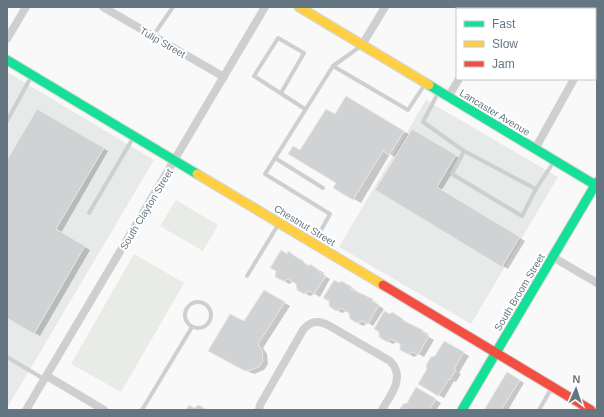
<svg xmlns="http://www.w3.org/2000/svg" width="604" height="417" viewBox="0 0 604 417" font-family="Arial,sans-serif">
  <rect width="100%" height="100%" fill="#f9f9f9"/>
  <g fill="#e8e9e9">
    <path d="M7,72L154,160L7,408Z"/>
    <path d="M426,100L558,177L471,324L339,247Z"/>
  </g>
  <g fill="#e8ebe6">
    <path d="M176,200L218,225L203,251L160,226Z"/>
    <path d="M134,254L184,283L121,392L71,364Z"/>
  </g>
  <g fill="#0003">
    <path d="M346,97L410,135L413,130L461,159L441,191L525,241L508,269L377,190L396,158L390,154L361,203L335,188L338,183L301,152L335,115Z"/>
    <path d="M37,111L108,151L61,233L90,250L40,336L7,317V162Z"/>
    <path d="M288,253L304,261L303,263L310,267V265L324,273L323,275L330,279L320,297L315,294L310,296L298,289L297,283L294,281L289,284L276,276Z"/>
    <path d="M342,282L357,291L356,293L364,295L377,303L376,304L384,309L373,326L368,323L363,326L351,319L350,313L347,311L342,313L330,306Z"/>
    <path d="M264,291L290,306L263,348L267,354L268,364L264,370L254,374L249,372L209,351L244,322Z"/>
    <path d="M392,313L407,322L406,324L414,326L428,334L427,336L434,340L424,357L419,354L414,357L401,350V344L397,342L393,344L380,337Z"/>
    <path d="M445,342L469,356L459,373L461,374L456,382L454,381L444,398L419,383Z"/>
    <path d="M507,373L524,383L508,410H485Z"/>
    <path d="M417,389L441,403L436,410H400L408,403Z"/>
  </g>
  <g fill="#d0d2d3" stroke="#e8e8e8">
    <path d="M346,96L404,131L389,155L383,151L353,200L333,188L336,183L288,154L293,146L300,150L326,109L335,114Z"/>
    <path d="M37,109L104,148L56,229L85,246L34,334L7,318V160Z"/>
    <path d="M412,129L456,155L437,187L520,237L502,267L375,190Z"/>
    <path d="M281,250L287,254L288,251L309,266L310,264L319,270L318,271L326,276L314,294L309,291L304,294L297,290L296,284L288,279L283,281L275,277L276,271L270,268Z"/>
    <path d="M334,280L340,283L341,281L352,287L351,289L373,299L372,301L379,305L368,324L362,321L357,323L350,319L349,313L341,308L336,311L329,306V301L323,298Z"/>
    <path d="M264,290L285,302L258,344L262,350L263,361L259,367L248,371L243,370L208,351L230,314L244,321Z"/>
    <path d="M384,311L390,314L392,312L403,319L402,320L423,330L422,332L429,336L418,355L413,352L408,354L400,350V344L391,339L387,342L379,337V332L374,329Z"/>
    <path d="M444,341L464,352L454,369L456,370L450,380L449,379L438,396L418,384L427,369L426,365L431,357L435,356Z"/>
    <path d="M507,372L520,380L501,410H484Z"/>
    <path d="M416,387L436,399L429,410H399L403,404L407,403Z"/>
    <path d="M189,405L194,408L199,405L207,410H186Z"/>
  </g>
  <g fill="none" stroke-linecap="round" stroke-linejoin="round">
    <defs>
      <g id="fast">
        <path d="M7,60L197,174"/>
        <path d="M429,85L597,186"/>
        <path d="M462,410L597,182"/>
      </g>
      <g id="slow">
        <path d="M299,7L429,85"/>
        <path d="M197,174L383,285"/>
      </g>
      <path id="jam" d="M383,285L591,410"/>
    </defs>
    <use href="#fast" stroke="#d5d6d7" stroke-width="11"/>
    <use href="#slow" stroke="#d5d6d7" stroke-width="11"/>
    <use href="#jam" stroke="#d5d6d7" stroke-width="11"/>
    <g stroke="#cecfd0" stroke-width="4">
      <path d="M153,36L173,7"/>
      <path d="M333,66L408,110L425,84"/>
      <path d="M281,93L304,53L278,38L254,76L305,109"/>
      <path d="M438,93L423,122L464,151L536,189L553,163"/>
      <path d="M7,121L31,77"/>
      <path d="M464,151L452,174L522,216L536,189"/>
      <path d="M275,158L323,188"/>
      <path d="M89,213L133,138"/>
      <path d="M314,243L330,214L265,174L333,66L361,46"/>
      <path d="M247,276L278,225"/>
      <circle cx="198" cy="315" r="13"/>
      <path d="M7,357L44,379"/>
      <path d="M142,410L192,327"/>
      <path d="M539,410L551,389"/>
    </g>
    <g stroke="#cecfd0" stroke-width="8">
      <path d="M103,7L224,77"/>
      <path d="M500,9L501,7"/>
      <path d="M7,39L26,7"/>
      <path d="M595,41L597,37"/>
      <path d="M362,45L385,7"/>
      <path d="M448,97L459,79"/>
      <path d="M535,149L574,79"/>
      <path d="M553,257L597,283"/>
      <path d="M47,376L104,410"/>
      <path d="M26,410L265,7"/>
      <path d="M259,410L260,405L303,330C310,321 318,320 328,325L390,361C406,377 391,394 382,410"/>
    </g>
    <use href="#fast" stroke="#16e098" stroke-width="9"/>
    <use href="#slow" stroke="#ffcf43" stroke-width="9"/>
    <use href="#jam" stroke="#f24e42" stroke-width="9"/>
  </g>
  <g text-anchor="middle" stroke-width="4" stroke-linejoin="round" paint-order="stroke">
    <g font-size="10" fill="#657683" stroke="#fff">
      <text transform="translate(163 42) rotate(30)" y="4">Tulip Street</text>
      <text transform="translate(495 112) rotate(31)" y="4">Lancaster Avenue</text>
      <text transform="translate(146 209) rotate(-59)" y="4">South Clayton Street</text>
      <text transform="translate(305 225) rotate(31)" y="4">Chestnut Street</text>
      <text transform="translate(519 292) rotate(-59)" y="4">South Broom Street</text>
    </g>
  </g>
  <rect width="604" height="417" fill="none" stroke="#657683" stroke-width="16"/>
  <rect x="456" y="8" width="140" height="72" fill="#ffffff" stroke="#c1c8cd"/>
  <rect x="464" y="21" width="20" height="6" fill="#16e098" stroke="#c1c8cd"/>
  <text x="492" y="28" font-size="12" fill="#657683">Fast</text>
  <rect x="464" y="41" width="20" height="6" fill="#ffcf43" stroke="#c1c8cd"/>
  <text x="492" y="48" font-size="12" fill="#657683">Slow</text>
  <rect x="464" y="61" width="20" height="6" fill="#f24e42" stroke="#c1c8cd"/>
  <text x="492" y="68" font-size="12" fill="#657683">Jam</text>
  <g transform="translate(576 389) rotate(3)" stroke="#ffffff" stroke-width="3" paint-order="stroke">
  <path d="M0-3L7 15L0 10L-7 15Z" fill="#657683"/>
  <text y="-6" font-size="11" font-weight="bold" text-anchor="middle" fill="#657683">N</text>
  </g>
</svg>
